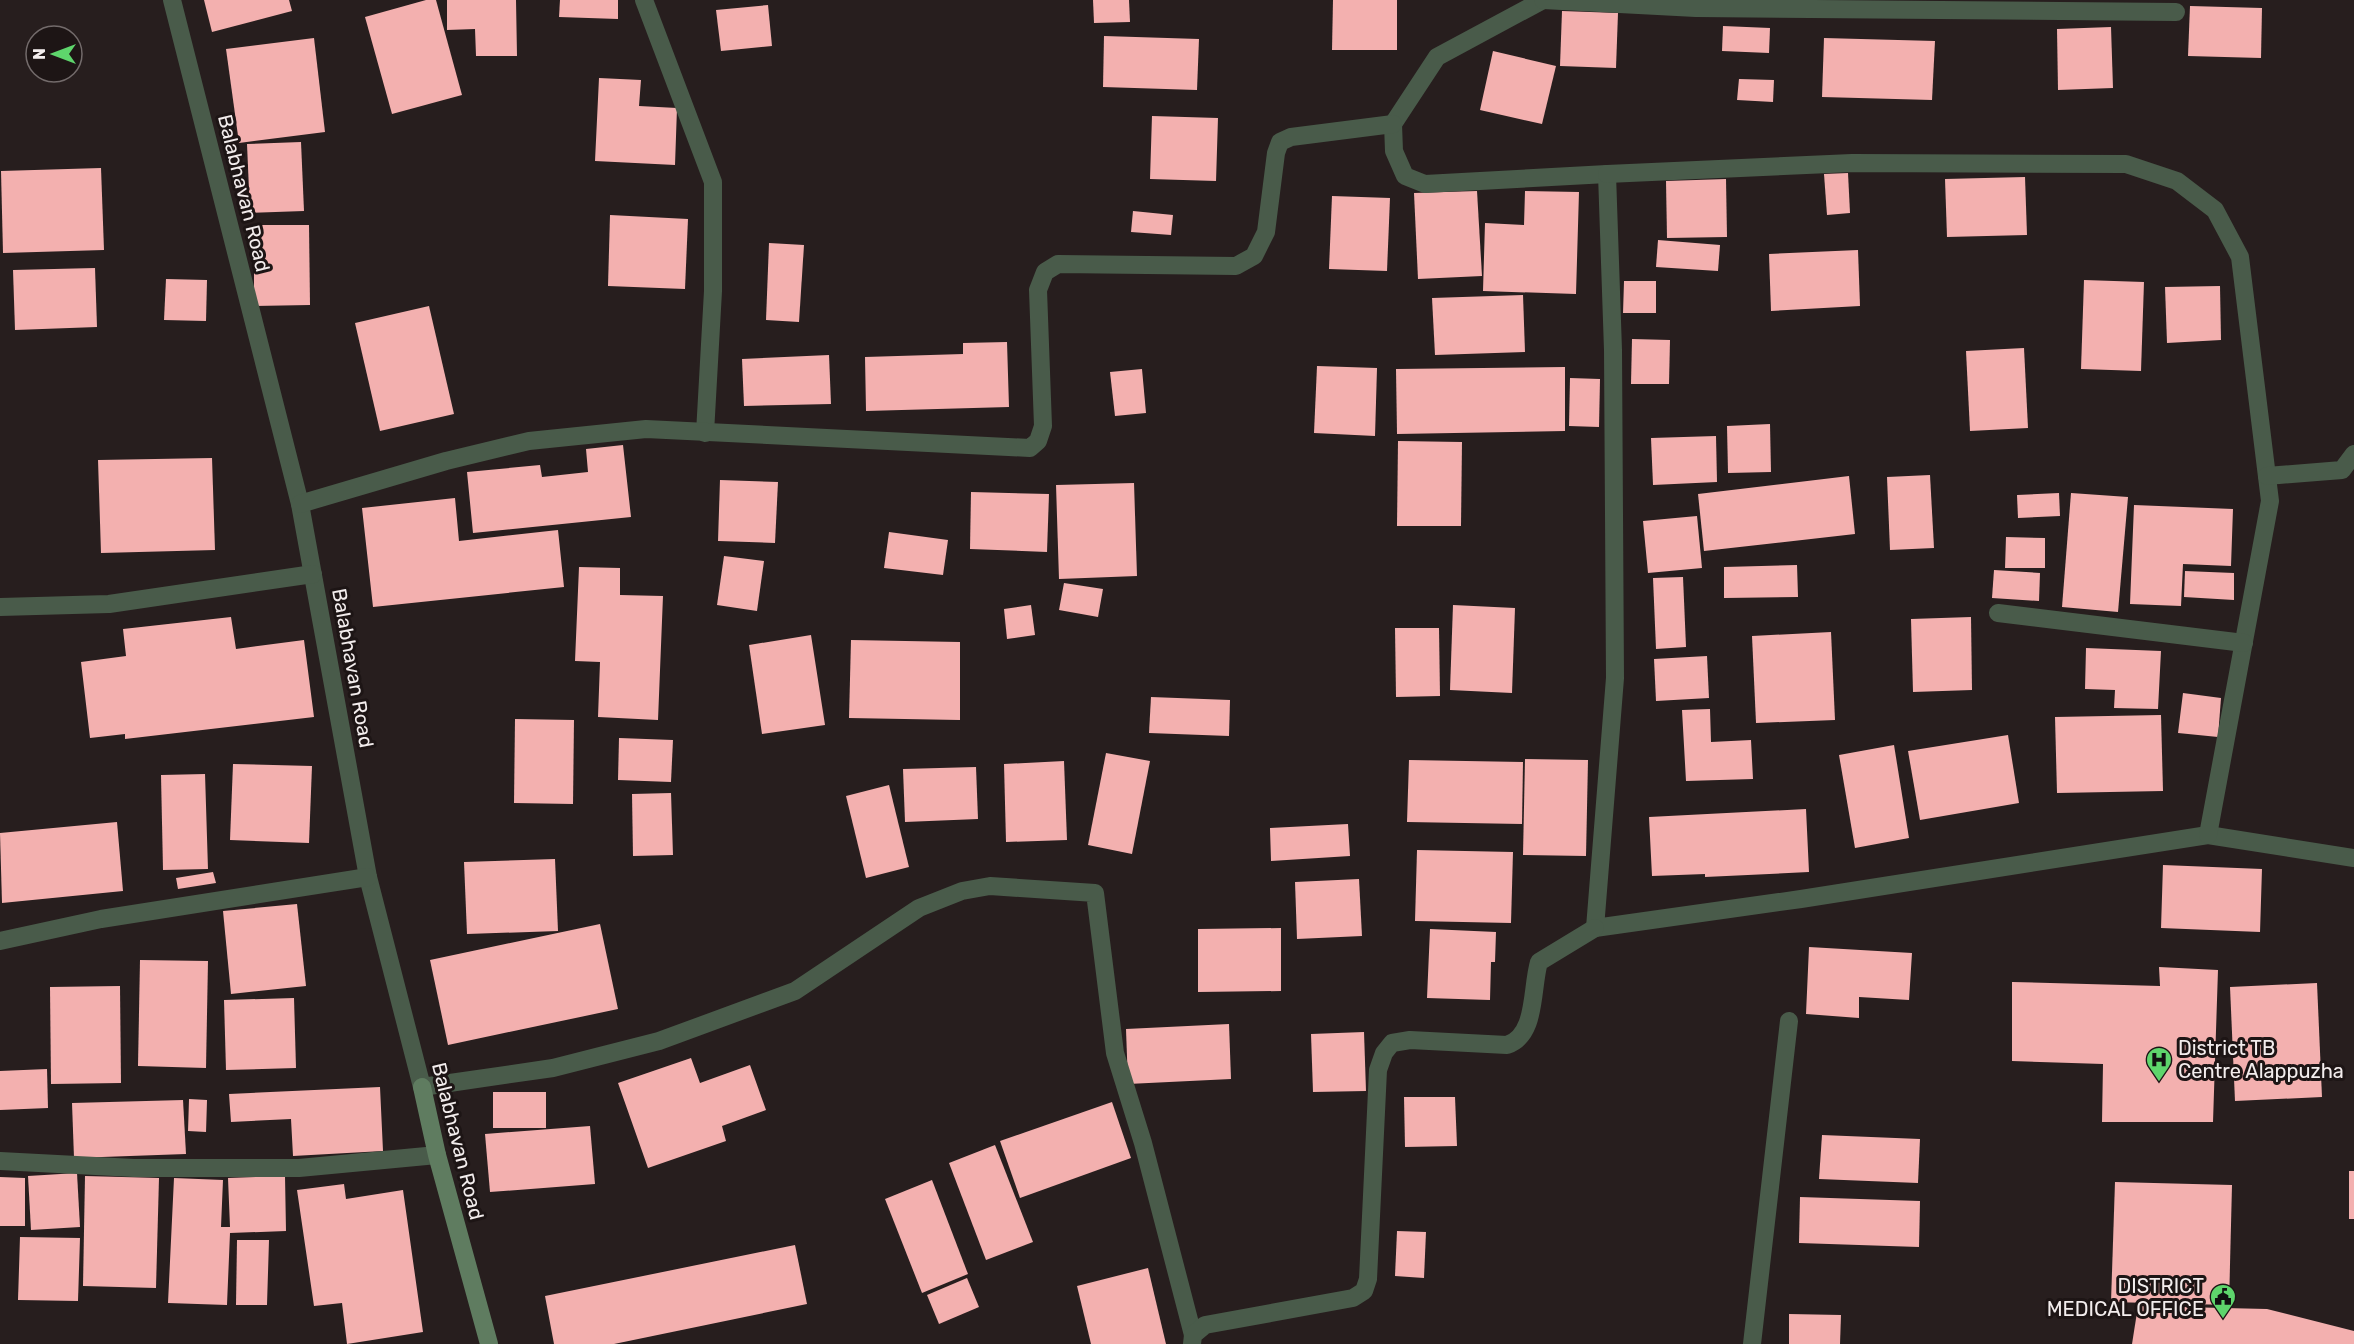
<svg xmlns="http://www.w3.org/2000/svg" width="2354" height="1344" viewBox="0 0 2354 1344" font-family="Rubik,sans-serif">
  <rect width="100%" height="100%" fill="#271e1e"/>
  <g fill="#f3b0af">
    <path d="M204,0H289L292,11L212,32Z"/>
    <path d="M426,0H436L462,95L392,114L365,17Z"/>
    <path d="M447,0H516L517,56H476L475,29L447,30Z"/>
    <path d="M560,0H618V19L559,17Z"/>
    <path d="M1093,0H1129L1130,22L1094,23Z"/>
    <path d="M1333,0H1397V50H1332Z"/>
    <path d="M768,5L772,46L721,51L716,10Z"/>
    <path d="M2190,6L2262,8L2261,58L2188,56Z"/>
    <path d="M1562,11L1618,13L1616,68L1560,66Z"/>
    <path d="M1723,26L1770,28L1769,53L1722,51Z"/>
    <path d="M2111,27L2113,88L2058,90L2057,29Z"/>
    <path d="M1104,36L1199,39L1197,90L1103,87Z"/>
    <path d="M314,38L325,132L239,143L226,49Z"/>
    <path d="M1824,38L1935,41L1932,100L1822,97Z"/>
    <path d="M1493,51L1556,66L1542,124L1480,110Z"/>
    <path d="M599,78L641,80L639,106L677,108L675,165L595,161Z"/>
    <path d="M1739,79L1774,80L1773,102L1737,100Z"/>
    <path d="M1152,116L1218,118L1216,181L1150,179Z"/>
    <path d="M301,142L304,211L250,213L247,144Z"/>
    <path d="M101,168L104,250L3,253L1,171Z"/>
    <path d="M1848,173L1850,213L1827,215L1824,174Z"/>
    <path d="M2025,177L2027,235L1947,237L1945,179Z"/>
    <path d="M1726,179L1727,237L1667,238L1666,181Z"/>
    <path d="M1477,191L1482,276L1418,279L1414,193Z"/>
    <path d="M1525,191L1579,192L1576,294L1483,291L1485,223L1524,225Z"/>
    <path d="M1332,196L1390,198L1387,271L1329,269Z"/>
    <path d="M1133,211L1173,215L1171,235L1131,232Z"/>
    <path d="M610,215L688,219L685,289L608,286Z"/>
    <path d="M254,225H309L310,305L254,306Z"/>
    <path d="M1658,240L1720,245L1718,271L1656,267Z"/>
    <path d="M769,243L804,245L799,322L766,320Z"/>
    <path d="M1858,250L1860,306L1771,311L1769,254Z"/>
    <path d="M95,268L97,327L15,330L13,270Z"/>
    <path d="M166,279L207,280L206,321L164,320Z"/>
    <path d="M2084,280L2144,282L2141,371L2081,369Z"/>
    <path d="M1624,281H1656V313H1623Z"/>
    <path d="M2220,286L2221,340L2167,343L2165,287Z"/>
    <path d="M1523,295L1525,352L1435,355L1432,298Z"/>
    <path d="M429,306L454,414L380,431L355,323Z"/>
    <path d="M1632,339L1670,340L1669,384H1631Z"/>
    <path d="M1007,342L1009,407L866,411L865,357L963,354V343Z"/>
    <path d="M2024,348L2028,428L1970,431L1966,351Z"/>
    <path d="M829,355L831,404L744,406L742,359Z"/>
    <path d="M1317,366L1377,368L1375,436L1314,433Z"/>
    <path d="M1565,367V431L1397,434L1396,369Z"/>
    <path d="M1142,369L1146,413L1115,416L1110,372Z"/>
    <path d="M1570,378L1600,379L1599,427L1569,426Z"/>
    <path d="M1770,424L1771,472L1728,473L1727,426Z"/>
    <path d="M1716,436L1717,482L1653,485L1651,438Z"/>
    <path d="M1398,441L1462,442L1461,526H1397Z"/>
    <path d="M623,445L631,517L473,533L467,472L540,465L542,477L588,472L586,449Z"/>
    <path d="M212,458L215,550L101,553L98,460Z"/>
    <path d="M1930,475L1934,548L1890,550L1887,477Z"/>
    <path d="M1849,476L1855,534L1704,551L1698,494Z"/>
    <path d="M720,480L778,482L775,543L718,541Z"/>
    <path d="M1134,483L1137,576L1059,579L1056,485Z"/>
    <path d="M971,492L1049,494L1047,552L970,549Z"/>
    <path d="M2059,493L2060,516L2018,518L2017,495Z"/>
    <path d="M2071,493L2128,497L2118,612L2062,607Z"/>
    <path d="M455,498L459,541L558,530L564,587L373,607L362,508Z"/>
    <path d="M2134,505L2233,509L2231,566L2183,564L2181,606L2130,604Z"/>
    <path d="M1697,516L1702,568L1648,573L1643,521Z"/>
    <path d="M889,532L948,540L943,575L884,568Z"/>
    <path d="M2006,537L2045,538V568H2005Z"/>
    <path d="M724,556L764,561L757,611L717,605Z"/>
    <path d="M1797,565L1798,597L1724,598V567Z"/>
    <path d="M579,567L620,568V595L663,596L658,720L598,717L600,662L575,661Z"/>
    <path d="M1994,570L2040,573L2039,601L1992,598Z"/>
    <path d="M2185,571L2234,573V600L2184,597Z"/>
    <path d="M1683,577L1686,647L1656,649L1653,578Z"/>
    <path d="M1064,583L1103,589L1098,617L1059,610Z"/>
    <path d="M1031,605L1035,635L1007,639L1004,609Z"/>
    <path d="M1453,605L1515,608L1512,693L1450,690Z"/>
    <path d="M231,617L236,649L304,640L314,717L125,739V734L90,738L81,662L126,656L123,629Z"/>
    <path d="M1971,617L1972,690L1913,692L1911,619Z"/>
    <path d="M1395,628H1439L1440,696L1396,697Z"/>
    <path d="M1831,632L1835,720L1756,723L1752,636Z"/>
    <path d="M811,635L825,725L762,734L749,645Z"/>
    <path d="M851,640L960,642V720L849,718Z"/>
    <path d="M2086,648L2161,651L2158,709L2114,708L2115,690L2085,689Z"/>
    <path d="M1707,656L1709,698L1656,701L1654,659Z"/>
    <path d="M2183,693L2221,698L2218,737L2178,733Z"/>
    <path d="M1151,697L1230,700L1229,736L1149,733Z"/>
    <path d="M1710,709L1711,742L1751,740L1753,779L1686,781L1682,710Z"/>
    <path d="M2161,715L2163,791L2057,793L2055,717Z"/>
    <path d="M515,719L574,720L573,804L514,803Z"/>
    <path d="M2008,735L2019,803L1920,820L1908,751Z"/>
    <path d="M619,738L673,740L671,782L618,780Z"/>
    <path d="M1894,745L1909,838L1855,848L1839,755Z"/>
    <path d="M1106,753L1150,761L1132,854L1088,845Z"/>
    <path d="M1525,759L1588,760L1586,856L1523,855Z"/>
    <path d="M1409,760L1523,762L1522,824L1407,822Z"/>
    <path d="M1064,761L1067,840L1006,842L1004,764Z"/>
    <path d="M233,764L312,766L309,843L230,840Z"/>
    <path d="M976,767L978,819L905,822L903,769Z"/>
    <path d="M205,774L208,869L163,870L161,775Z"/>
    <path d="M889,785L909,867L866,878L846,796Z"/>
    <path d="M671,793L673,855L633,856L632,794Z"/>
    <path d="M1806,809L1809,872L1705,877V874L1652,876L1649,817Z"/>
    <path d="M117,822L123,891L2,903L0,833Z"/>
    <path d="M1348,824L1350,856L1271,861L1270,828Z"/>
    <path d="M1417,850L1513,852L1511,923L1415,921Z"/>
    <path d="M555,859L558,931L467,934L464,862Z"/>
    <path d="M2163,865L2262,869L2260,932L2161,928Z"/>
    <path d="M213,872L216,883L178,889L176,878Z"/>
    <path d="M1359,879L1362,936L1297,939L1295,882Z"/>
    <path d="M297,904L306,986L231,994L223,911Z"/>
    <path d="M600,924L618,1009L448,1045L430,960Z"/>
    <path d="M1281,928V991L1198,992V929Z"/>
    <path d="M1430,929L1496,932L1495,962H1491L1490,1000L1427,998Z"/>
    <path d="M1809,947L1912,953L1909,1000L1859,997V1018L1806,1014Z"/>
    <path d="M140,960L208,961L206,1068L138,1066Z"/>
    <path d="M2159,967L2218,970L2213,1122H2102L2103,1064L2012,1061V982L2160,986Z"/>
    <path d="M2317,983L2322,1097L2235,1101L2230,987Z"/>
    <path d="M120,986L121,1083L51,1084L50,987Z"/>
    <path d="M294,998L296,1068L226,1070L224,1000Z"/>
    <path d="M1229,1024L1231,1079L1128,1084L1126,1029Z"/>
    <path d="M1364,1032L1366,1091L1313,1092L1311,1034Z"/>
    <path d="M691,1058L700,1083L750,1065L766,1110L722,1126L726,1141L648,1168L618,1083Z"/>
    <path d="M47,1069L48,1108L0,1110V1071Z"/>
    <path d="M380,1087L383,1151L293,1156L291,1119L231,1122L229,1094Z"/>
    <rect x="493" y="1092" width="53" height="36"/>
    <path d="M1404,1097H1455L1457,1146L1405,1147Z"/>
    <path d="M189,1099L207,1100L206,1132L188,1131Z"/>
    <path d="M183,1100L186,1154L74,1158L72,1103Z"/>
    <path d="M1112,1102L1131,1158L1020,1198L1000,1141Z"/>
    <path d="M590,1126L595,1184L490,1192L485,1134Z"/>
    <path d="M1822,1135L1920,1139L1918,1183L1819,1179Z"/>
    <path d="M995,1145L1033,1242L986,1260L949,1163Z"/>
    <rect x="2349" y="1171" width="5" height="48"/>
    <path d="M77,1173L80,1227L31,1230L28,1176Z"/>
    <path d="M85,1176L159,1178L156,1288L83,1286Z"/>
    <path d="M285,1176L286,1231L230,1233L227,1305L168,1303L174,1178L223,1180L221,1227H230L228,1178Z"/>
    <path d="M0,1177L25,1178V1226H0Z"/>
    <path d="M932,1180L968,1274L922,1293L885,1199Z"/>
    <path d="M2115,1182L2232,1185L2229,1305L2111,1302Z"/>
    <path d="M344,1184L346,1199L403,1190L423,1332L347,1344L342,1303L314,1306L297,1190Z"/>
    <path d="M1800,1197L1920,1201L1919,1247L1799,1243Z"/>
    <path d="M1397,1231L1426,1232L1424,1278L1395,1276Z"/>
    <path d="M20,1237L80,1238L78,1301L18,1300Z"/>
    <path d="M237,1240H269L267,1305H236Z"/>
    <path d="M795,1245L807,1304L614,1344H554L545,1296Z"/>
    <path d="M1148,1268L1166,1344H1091L1077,1286Z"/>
    <path d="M967,1278L979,1307L939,1324L927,1295Z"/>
    <path d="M2138,1306L2267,1309L2354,1331V1344H2132Z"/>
    <path d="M1789,1314L1841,1315L1840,1344H1789Z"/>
  </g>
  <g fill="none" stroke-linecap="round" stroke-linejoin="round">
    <path stroke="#495b4a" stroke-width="18" d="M1752,1344L1789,1021"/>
    <g stroke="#495b4a" stroke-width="18">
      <path d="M172,0L300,504L368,877L422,1087L553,1068L659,1041L795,991L919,908L962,891L990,886L1095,893L1115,1053L1143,1143L1193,1335"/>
      <path d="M644,0L713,182V291L705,433"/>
      <path d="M1543,0L1437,57L1393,124L1394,151L1405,176L1425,184L1607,174L1613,350L1615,678L1595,928L1801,899L2208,835L2354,858"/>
      <path d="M1543,0L1696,8L2176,12"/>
      <path d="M1607,174L1852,163L2126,164L2177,181L2215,210L2240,257L2270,501L2208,835"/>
      <path d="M2267,476L2342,470L2354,454"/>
      <path d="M300,504L446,461L529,441L646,429L1030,448L1038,441L1043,426L1038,290L1045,272L1058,264L1236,266L1254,256L1266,232L1276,153L1280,142L1291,137L1393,124"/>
      <path d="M0,607L109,604L313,574"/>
      <path d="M1998,613L2244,643"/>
      <path d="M0,941L101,919L368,877"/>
      <path d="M0,1161L134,1168H299L437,1155"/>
      <path d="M1192,1344L1193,1335L1205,1325L1353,1298L1364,1291L1368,1279L1378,1070L1384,1053L1392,1043L1410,1040L1507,1045C1537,1035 1531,989 1539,962L1595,928"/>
    </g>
    <path stroke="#5f7c60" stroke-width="18" d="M422,1087L437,1155L489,1344"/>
  </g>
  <defs>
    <symbol id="hospital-pin" viewBox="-11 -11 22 30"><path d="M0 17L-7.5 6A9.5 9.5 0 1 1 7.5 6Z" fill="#5ed56c" stroke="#1d1515"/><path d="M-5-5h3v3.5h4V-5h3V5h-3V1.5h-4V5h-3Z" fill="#111"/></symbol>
    <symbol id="civic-pin" viewBox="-11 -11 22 30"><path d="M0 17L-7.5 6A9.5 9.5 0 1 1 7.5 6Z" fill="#5ed56c" stroke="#1d1515"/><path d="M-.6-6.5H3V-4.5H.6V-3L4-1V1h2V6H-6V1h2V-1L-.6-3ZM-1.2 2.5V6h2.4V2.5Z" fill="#111"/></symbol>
  </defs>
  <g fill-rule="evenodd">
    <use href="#hospital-pin" x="2144" y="1045" width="30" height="40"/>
    <use href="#civic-pin" x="2208" y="1282" width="30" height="40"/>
  </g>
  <g text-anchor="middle" stroke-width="6" stroke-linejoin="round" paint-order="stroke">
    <g font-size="20" fill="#f3eded" stroke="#1d1515">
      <text transform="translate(244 193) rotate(76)" y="7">Balabhavan Road</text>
      <text transform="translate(353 668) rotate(80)" y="7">Balabhavan Road</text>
      <text transform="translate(458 1141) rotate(76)" y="7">Balabhavan Road</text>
    </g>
    <g font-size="20" fill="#f3eded" stroke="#1d1515" text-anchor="start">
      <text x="2178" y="1055">District TB<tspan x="2178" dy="23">Centre Alappuzha</tspan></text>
      <text x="2204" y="1293" text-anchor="end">DISTRICT<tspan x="2204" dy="23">MEDICAL OFFICE</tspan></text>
    </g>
  </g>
  <g transform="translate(54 54) rotate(270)"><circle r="28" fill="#1d1515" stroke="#736b6b" stroke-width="1.5"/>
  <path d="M0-4.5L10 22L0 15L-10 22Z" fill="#5ed56c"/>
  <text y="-9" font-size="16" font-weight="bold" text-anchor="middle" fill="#f3eded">N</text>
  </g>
</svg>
